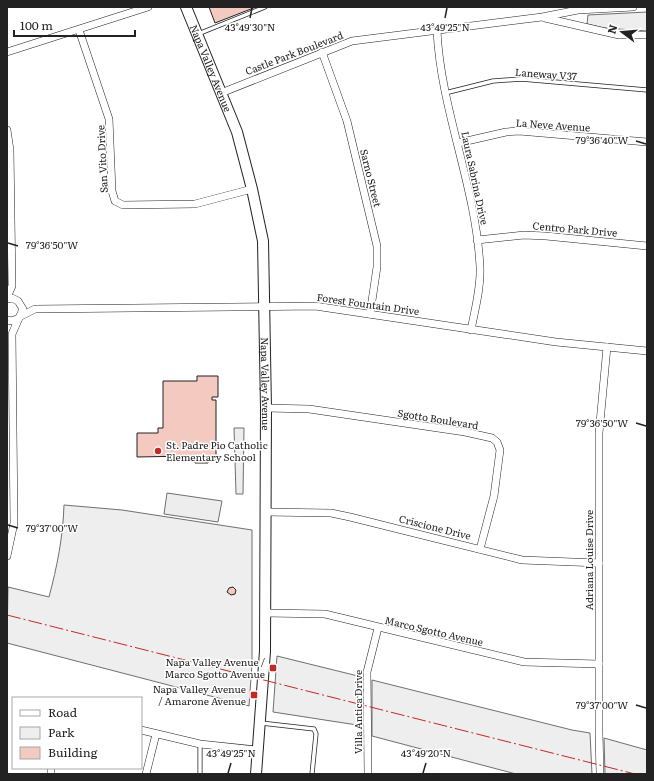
<svg xmlns="http://www.w3.org/2000/svg" width="654" height="781" viewBox="0 0 654 781" font-family="Literata,serif">
  <rect width="100%" height="100%" fill="#fff"/>
  <g fill="#eee" stroke="#6f6f6f">
    <path d="M647,12V31L604,28L587,24L588,15Z"/>
    <path d="M64,505L122,510L252,530V664L249,706L7,643L8,587L49,597C57,567 63,537 64,505Z"/>
    <path d="M277,656L358,676L357,725L273,712Z"/>
    <path d="M372,680L572,730L590,733L592,774H516L372,736Z"/>
    <path d="M604,738L647,750V774H605Z"/>
  </g>
  <g fill="#ededed" stroke="#6f6f6f">
    <path d="M234,428H244L243,494H236Z"/>
    <path d="M167,493L222,501L218,522L164,514Z"/>
  </g>
  <g fill="#f3c9c0" stroke="#222">
    <path d="M209,7H256L215,23Z"/>
    <path d="M197,376H218V397H212V400H216V460H208V463H195V460L188,459V456L137,457V433H158V428H163V381H197Z"/>
    <path d="M233,587L236,590L235,594L231,595L227,592L229,588Z"/>
  </g>
  <g fill="none" stroke-linecap="round" stroke-linejoin="round">
    <defs>
      <g id="lane">
        <path d="M198,34L265,7"/>
        <path d="M445,93L493,81L521,79L647,90"/>
        <path d="M261,723L314,729L316,734L312,774"/>
        <path d="M200,744V774"/>
      </g>
      <g id="street">
        <path d="M545,18L619,35H647"/>
        <path d="M79,30L109,119L112,191L115,201L123,205L195,204L252,189"/>
        <path d="M437,31C441,111 476,186 480,267C481,288 475,309 471,330"/>
        <path d="M7,52L148,7"/>
        <path d="M322,52L347,121L377,246V267L370,314"/>
        <path d="M221,93L352,41L542,17L578,10L633,7"/>
        <path d="M7,130L10,150L12,286L7,297"/>
        <path d="M458,143L506,132L519,131L647,142"/>
        <path d="M477,240L524,235L546,236L647,246"/>
        <path d="M7,299L12,298L18,301L23,309L19,318L12,321L7,320"/>
        <path d="M21,316L35,309L315,306L556,342L647,351"/>
        <path d="M266,408L309,409L465,432L492,438L497,442L500,450L494,496L480,549"/>
        <path d="M266,512L331,513L350,517L522,560L599,563"/>
        <path d="M7,556L14,523L12,334L19,318"/>
        <path d="M266,613L325,614L524,662L599,664"/>
        <path d="M141,730L200,744L257,750"/>
        <path d="M51,774V768"/>
        <path d="M146,774L156,734"/>
        <path d="M368,774L367,672L378,628"/>
        <path d="M600,774L599,733V433L607,347"/>
      </g>
      <g id="secondary">
        <path id="s1" d="M186,7L237,132L252,189L263,241L266,408L265,651L256,774"/>
      </g>
    </defs>
    <use href="#lane" stroke="#222" stroke-width="5"/>
    <use href="#street" stroke="#222" stroke-width="8"/>
    <use href="#secondary" stroke="#222" stroke-width="12"/>
    <use href="#lane" stroke="#fff" stroke-width="3.5"/>
    <use href="#street" stroke="#fff" stroke-width="7"/>
    <use href="#secondary" stroke="#fff" stroke-width="10"/>
    <path stroke="#c62828" stroke-width="1" stroke-dasharray="14 3 2 3" stroke-linecap="butt" d="M7,615L635,774"/>
  </g>
  <path fill="none" stroke="#222" stroke-width="1.5" d="M250,18L252,8M445,18L447,8M636,141L646,144M8,243L18,246M636,423L646,426M8,525L18,528M636,705L646,708M228,773L231,763M423,773L426,763"/>
  <g fill="#c62828" stroke="#fff" stroke-width="1.5">
    <circle cx="158" cy="451" r="4"/>
    <rect x="269" y="664" width="8" height="8" rx="2"/>
    <rect x="250" y="691" width="8" height="8" rx="2"/>
  </g>
  <g text-anchor="middle" stroke-width="3" stroke-linejoin="round" paint-order="stroke">
    <g font-size="10" fill="#222" stroke="#fff">
      <text transform="translate(294 53) rotate(-21)" y="4">Castle Park Boulevard</text>
      <text dy="4" stroke="none"><textPath href="#s1" startOffset="66">Napa Valley Avenue</textPath></text>
      <text transform="translate(546 74) rotate(4)" y="4">Laneway V37</text>
      <text transform="translate(553 125) rotate(4)" y="4">La Neve Avenue</text>
      <text transform="translate(102 159) rotate(-93)" y="4">San Vito Drive</text>
      <text transform="translate(371 178) rotate(76)" y="4">Sarno Street</text>
      <text transform="translate(475 178) rotate(78)" y="4">Laura Sabrina Drive</text>
      <text transform="translate(575 229) rotate(5)" y="4">Centro Park Drive</text>
      <text transform="translate(368 304) rotate(8)" y="4">Forest Fountain Drive</text>
      <text dy="4" stroke="none"><textPath href="#s1" startOffset="390">Napa Valley Avenue</textPath></text>
      <text transform="translate(438 419) rotate(9)" y="4">Sgotto Boulevard</text>
      <text transform="translate(435 527) rotate(14)" y="4">Criscione Drive</text>
      <text transform="translate(589 560) rotate(-90)" y="4">Adriana Louise Drive</text>
      <text transform="translate(434 631) rotate(13)" y="4">Marco Sgotto Avenue</text>
      <text transform="translate(358 712) rotate(-90)" y="4">Villa Antica Drive</text>
    </g>
    <g font-size="10" fill="#222" stroke="#fff" text-anchor="end">
      <text x="166" y="449" text-anchor="start">St. Padre Pio Catholic<tspan x="166" dy="12">Elementary School</tspan></text>
      <text x="265" y="666">Napa Valley Avenue /<tspan x="265" dy="12">Marco Sgotto Avenue</tspan></text>
      <text x="246" y="693">Napa Valley Avenue<tspan x="246" dy="12">/ Amarone Avenue</tspan></text>
    </g>
  </g>
  <g font-size="10" text-anchor="middle" fill="#222" stroke="#fff" stroke-width="3" stroke-linejoin="round" paint-order="stroke">
    <text x="250" y="31">43°49'30"N</text>
    <text x="445" y="31">43°49'25"N</text>
    <text x="602" y="144">79°36'40"W</text>
    <text x="52" y="249">79°36'50"W</text>
    <text x="602" y="427">79°36'50"W</text>
    <text x="52" y="532">79°37'00"W</text>
    <text x="602" y="709">79°37'00"W</text>
    <text x="231" y="757">43°49'25"N</text>
    <text x="426" y="757">43°49'20"N</text>
  </g>
  <rect width="654" height="781" fill="none" stroke="#222222" stroke-width="16"/>
  <rect x="12" y="697" width="130" height="72" fill="#ffffff" stroke="#a7a7a7"/>
  <rect x="20" y="710" width="20" height="6" fill="#ffffff" stroke="#a7a7a7"/>
  <text x="48" y="717" font-size="12" fill="#222222">Road</text>
  <rect x="20" y="727" width="20" height="12" fill="#eeeeee" stroke="#a7a7a7"/>
  <text x="48" y="737" font-size="12" fill="#222222">Park</text>
  <rect x="20" y="747" width="20" height="12" fill="#f3c9c0" stroke="#a7a7a7"/>
  <text x="48" y="757" font-size="12" fill="#222222">Building</text>
  <g transform="translate(622 32) rotate(286)" stroke="#ffffff" stroke-width="3" paint-order="stroke">
  <path d="M0-3L7 15L0 10L-7 15Z" fill="#222222"/>
  <text y="-6" font-size="11" font-weight="bold" text-anchor="middle" fill="#222222">N</text>
  </g>
  <path d="M14 30v6h121v-6" fill="none" stroke="#222222" stroke-width="2"/>
  <text x="20" y="30" font-size="12" fill="#222222" stroke="#ffffff" stroke-width="3" paint-order="stroke">100 m</text>
</svg>
